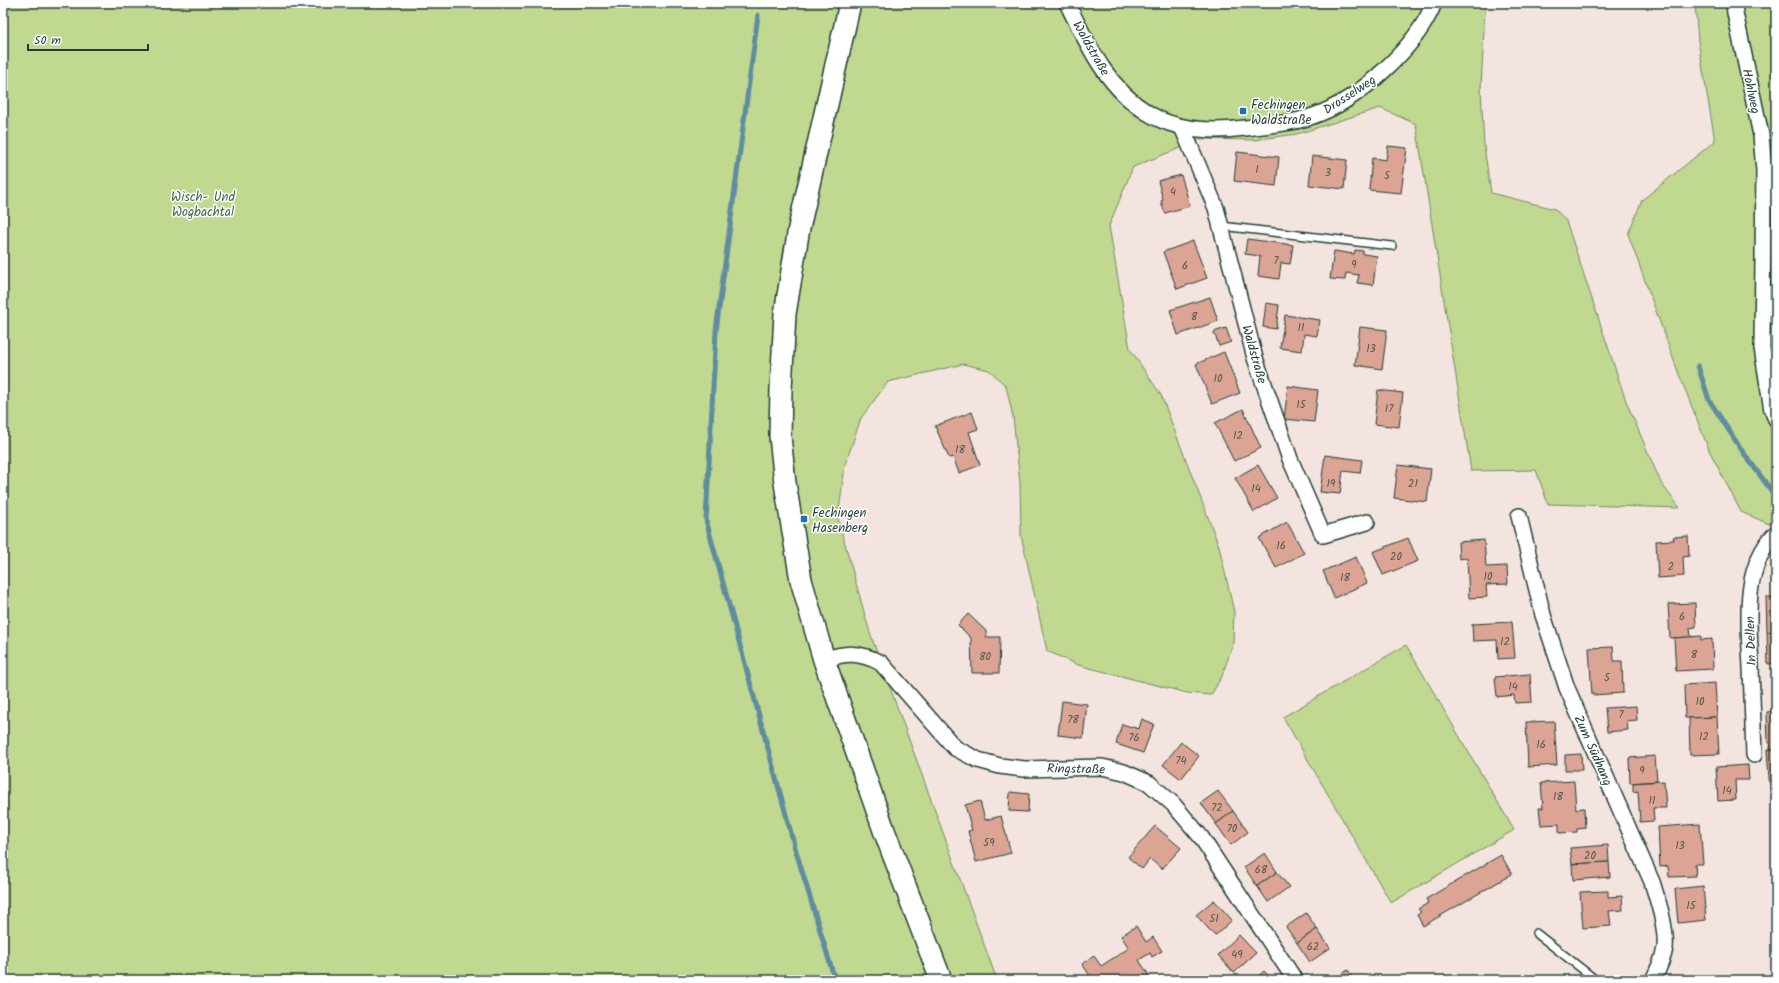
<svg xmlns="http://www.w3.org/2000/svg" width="1779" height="983" viewBox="0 0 1779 983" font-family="Kalam,sans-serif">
  <rect width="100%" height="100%" fill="#f4e4df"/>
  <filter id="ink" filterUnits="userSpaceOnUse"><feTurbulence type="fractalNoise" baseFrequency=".025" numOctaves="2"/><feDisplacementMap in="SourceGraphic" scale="8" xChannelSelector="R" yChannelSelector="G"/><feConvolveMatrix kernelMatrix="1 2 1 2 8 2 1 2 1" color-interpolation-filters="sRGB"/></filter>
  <g filter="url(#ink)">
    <g fill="#c0d88f" stroke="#708a62">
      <path d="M3,3H1488L1485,11L1481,88L1484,147L1491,193L1555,209L1566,221L1626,401L1661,483L1680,508L1548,504L1536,470L1471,471L1416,124L1380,108L1297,134L1253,140L1202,139L1133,167L1109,226L1130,349L1161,395L1219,546L1234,612L1233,644L1222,676L1211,695L1187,693L1078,665L1047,651L1021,535L1020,483L1013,417L1006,386L989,370L963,364L888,382L861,418L845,465L838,519L870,633L997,980H3Z"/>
      <path d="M1695,3H1776V517L1769,524L1741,512L1709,450L1677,369L1628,234L1642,200L1715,141L1698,41Z"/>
      <path d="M1406,645L1514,830L1391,903L1283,717Z"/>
    </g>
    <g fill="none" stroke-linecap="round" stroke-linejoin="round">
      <g stroke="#5e8c9f" stroke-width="5">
        <path d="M758,15L716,331L706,520L795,848L835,980"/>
        <path d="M1698,366L1709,400L1743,452L1776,497"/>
      </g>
    </g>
    <g fill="#dca494" stroke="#1f3d34">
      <path d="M1388,146L1407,148L1401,193L1369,190L1372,158L1386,160Z"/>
      <path d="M1237,152L1279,157L1276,186L1234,181Z"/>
      <path d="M1312,156L1347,160L1344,189L1309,185Z"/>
      <path d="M1181,175L1190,206L1165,213L1161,201L1163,200L1158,181Z"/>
      <path d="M1247,239L1293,245L1290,264L1281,263L1279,279L1258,276L1260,256L1245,254Z"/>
      <path d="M1193,241L1207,278L1177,289L1163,252Z"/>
      <path d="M1355,250L1363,251V254L1377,256L1373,285L1357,283L1359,275L1346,273L1345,280L1330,279L1334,251L1354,254Z"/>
      <path d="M1210,297L1218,321L1178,335L1170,310Z"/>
      <path d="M1266,303L1279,305L1276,329L1263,327Z"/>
      <path d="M1285,315L1320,320L1317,336L1304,334L1302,351L1280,348Z"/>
      <path d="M1360,327L1387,330L1382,369L1355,365Z"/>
      <path d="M1226,328L1231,342L1219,346L1214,332Z"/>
      <path d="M1224,352L1240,393L1212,404L1196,364Z"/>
      <path d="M1288,386L1318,390L1314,422L1284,419Z"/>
      <path d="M1378,390L1403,393L1399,427L1374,424Z"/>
      <path d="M1243,409L1261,448L1234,461L1215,423Z"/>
      <path d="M972,412L978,429L969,432L980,465L959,473L953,457L949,458L935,426Z"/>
      <path d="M1325,455L1362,460L1360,473L1343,471L1340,494L1320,492Z"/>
      <path d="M1258,465L1277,498L1254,512L1235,478Z"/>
      <path d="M1398,465L1431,469L1427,502L1394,498Z"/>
      <path d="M1287,522L1304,553L1276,568L1259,538Z"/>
      <path d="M1688,536L1689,556L1683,557L1684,576L1658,578L1656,541L1674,540L1673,537Z"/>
      <path d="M1408,538L1418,561L1383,575L1373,552Z"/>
      <path d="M1484,540L1486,567L1507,566L1508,584L1486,585L1487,597L1469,598L1467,558L1459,559L1458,542Z"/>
      <path d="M1356,557L1367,583L1334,598L1323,571Z"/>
      <path d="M1766,597H1776V631L1767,632Z"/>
      <path d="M1695,603L1696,627L1690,628L1691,637L1670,638L1668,604Z"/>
      <path d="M968,614L986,631V637H1000L999,673H972L971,638L958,625Z"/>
      <path d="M1512,622L1515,658L1498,659L1497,640L1473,641L1472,624Z"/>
      <path d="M1776,631V663L1768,664L1767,632Z"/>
      <path d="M1701,636V640L1712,639L1713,669L1676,671L1674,638Z"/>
      <path d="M1613,647L1614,661H1622L1623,693L1592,695L1589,648Z"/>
      <path d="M1530,674L1532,702L1515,703L1514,695L1497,697L1495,677Z"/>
      <path d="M1715,683L1717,717L1685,718L1684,685Z"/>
      <path d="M1062,701L1087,704L1083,738L1058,735Z"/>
      <path d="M1636,706L1637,720L1627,721L1628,730L1607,732L1605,708Z"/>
      <path d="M1776,711V750H1770V743H1768L1767,712Z"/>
      <path d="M1717,717L1719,754L1690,755L1689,718Z"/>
      <path d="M1142,719L1154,724L1143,753L1116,744L1122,724L1139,729Z"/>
      <path d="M1554,721L1557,765L1528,767L1526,722Z"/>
      <path d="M1181,742L1199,756L1181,779L1163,765Z"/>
      <path d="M1767,750H1776V792H1770Z"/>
      <path d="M1581,754L1582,770H1565V755Z"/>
      <path d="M1655,756L1657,781L1630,783L1629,758Z"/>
      <path d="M1748,765L1749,780H1735L1736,800L1718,801L1716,767Z"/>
      <path d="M1574,781L1576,809L1584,808L1585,828L1577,829V832L1559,833V824L1541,825L1539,808H1543L1541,783Z"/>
      <path d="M1664,781L1666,808H1653L1654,821L1640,822L1638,791L1633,792V783Z"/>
      <path d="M1218,791L1233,811L1216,824L1201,803Z"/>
      <path d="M1010,792L1029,794L1028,812L1009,811Z"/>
      <path d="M980,801L985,820L1001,816L1011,853L976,862L968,831L972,830L965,805Z"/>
      <path d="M1233,811L1248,832L1231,845L1216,824Z"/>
      <path d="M1700,824L1703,864H1695L1696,876L1669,877L1668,866L1660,867L1658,827Z"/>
      <path d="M1155,826L1181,848L1162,869L1150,859L1142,869L1128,857Z"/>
      <path d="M1608,845L1609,862L1572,864L1570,848Z"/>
      <path d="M1265,853L1277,872L1257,886L1244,867Z"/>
      <path d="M1501,855L1512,874L1423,926L1417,915L1421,912L1418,909L1428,903L1426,899Z"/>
      <path d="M1609,862L1610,877L1573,880L1572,864Z"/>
      <path d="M1277,872L1289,887L1268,902L1257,886Z"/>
      <path d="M1703,886L1706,920L1678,923L1675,889Z"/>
      <path d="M1608,891V897L1622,896L1623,910L1609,911L1611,926L1583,928L1580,892Z"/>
      <path d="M1214,900L1232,920L1215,936L1196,915Z"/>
      <path d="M1306,913L1317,929L1297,943L1286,927Z"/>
      <path d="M1136,926L1146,942L1153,937L1162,951L1152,957L1150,953L1139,960L1152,980H1093L1082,964L1094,956L1101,966L1129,948L1121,936Z"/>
      <path d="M1317,929L1330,948L1310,962L1297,943Z"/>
      <path d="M1239,935L1256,953L1234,973L1218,955Z"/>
      <path d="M1348,970L1354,980H1333Z"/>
      <path d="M1264,971L1273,980H1254Z"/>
    </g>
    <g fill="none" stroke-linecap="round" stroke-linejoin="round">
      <defs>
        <g id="lane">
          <path d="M1221,226L1392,246"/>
          <path d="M1536,933L1596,980"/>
        </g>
        <g id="street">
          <path d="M1067,3C1088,45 1107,88 1148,113C1176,131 1213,132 1245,128C1268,125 1291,124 1313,116C1358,101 1417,47 1434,3"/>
          <path d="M1734,3L1735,13L1761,135L1764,171L1762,348L1772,410L1776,419"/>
          <path d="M1182,127L1216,208L1255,358L1290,459L1323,535L1367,522"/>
          <path d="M1519,516L1543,615L1567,688L1652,882C1658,901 1667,929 1665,948C1663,960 1658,970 1653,980"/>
          <path d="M824,660C846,652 860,652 881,663L955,748L978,760L1000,766L1024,769L1102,767L1124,772L1149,783L1173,804L1201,837L1295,980"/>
          <path d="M1754,755C1753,726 1752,696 1751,667C1749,622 1741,569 1776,533"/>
        </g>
        <path id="secondary" d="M850,3L799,228L785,314L781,389L780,436L785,483L801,580L824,660L885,833L941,980"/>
      </defs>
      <use href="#lane" stroke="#1f3d34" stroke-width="10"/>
      <use href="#street" stroke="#1f3d34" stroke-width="18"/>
      <use href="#secondary" stroke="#1f3d34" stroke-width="24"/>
      <use href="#lane" stroke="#fff" stroke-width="7"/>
      <use href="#street" stroke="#fff" stroke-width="15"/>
      <use href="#secondary" stroke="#fff" stroke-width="21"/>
    </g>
  </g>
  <g fill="#1f6fb2" stroke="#fff" stroke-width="1.5">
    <rect x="1239" y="107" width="8" height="8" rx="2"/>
    <rect x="800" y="515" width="8" height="8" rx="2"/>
  </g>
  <g text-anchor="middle" stroke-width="3" stroke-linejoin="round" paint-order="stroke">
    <g font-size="11" fill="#4e574c">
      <text x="1257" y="173">1</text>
      <text x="1328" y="176">3</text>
      <text x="1387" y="179">5</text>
      <text x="1173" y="195">4</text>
      <text x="1276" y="264">7</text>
      <text x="1354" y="268">9</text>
      <text x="1185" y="269">6</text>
      <text x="1194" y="320">8</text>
      <text x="1301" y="331">11</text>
      <text x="1371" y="352">13</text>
      <text x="1218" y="382">10</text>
      <text x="1301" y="408">15</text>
      <text x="1389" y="412">17</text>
      <text x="1238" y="439">12</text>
      <text x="960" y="453">18</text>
      <text x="1331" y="487">19</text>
      <text x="1413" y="487">21</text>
      <text x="1256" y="492">14</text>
      <text x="1281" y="549">16</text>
      <text x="1396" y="560">20</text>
      <text x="1671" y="570">2</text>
      <text x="1488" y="580">10</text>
      <text x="1345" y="581">18</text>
      <text x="1682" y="620">6</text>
      <text x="1505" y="645">12</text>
      <text x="1694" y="658">8</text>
      <text x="985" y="660">80</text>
      <text x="1607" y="681">5</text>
      <text x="1513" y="690">14</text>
      <text x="1700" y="705">10</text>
      <text x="1621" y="718">7</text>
      <text x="1073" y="723">78</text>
      <text x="1704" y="740">12</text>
      <text x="1134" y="741">76</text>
      <text x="1541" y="748">16</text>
      <text x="1181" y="764">74</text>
      <text x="1642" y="774">9</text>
      <text x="1727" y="794">14</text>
      <text x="1558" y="800">18</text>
      <text x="1652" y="804">11</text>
      <text x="1217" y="811">72</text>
      <text x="1232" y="832">70</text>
      <text x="989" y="846">59</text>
      <text x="1680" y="849">13</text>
      <text x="1590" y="859">20</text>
      <text x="1261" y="873">68</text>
      <text x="1691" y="909">15</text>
      <text x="1214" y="922">51</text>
      <text x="1313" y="950">62</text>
      <text x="1237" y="958">49</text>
    </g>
    <g font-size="13" fill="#1f3d34" stroke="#fff">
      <text transform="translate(1092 48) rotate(60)" y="5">Waldstraße</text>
      <text transform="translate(1752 91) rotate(78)" y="5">Hohlweg</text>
      <text transform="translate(1349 94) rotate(-33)" y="5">Drosselweg</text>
      <text transform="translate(1255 354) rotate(74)" y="5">Waldstraße</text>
      <text transform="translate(1750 641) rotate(-92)" y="5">In Dellen</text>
      <text transform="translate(1594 750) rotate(66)" y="5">Zum Südhang</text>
      <text transform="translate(1076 768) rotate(1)" y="5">Ringstraße</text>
    </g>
    <g font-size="13" fill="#1f3d34" stroke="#fff" text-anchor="start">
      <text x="1251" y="109">Fechingen<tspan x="1251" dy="15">Waldstraße</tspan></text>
      <text x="812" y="517">Fechingen<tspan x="812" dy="15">Hasenberg</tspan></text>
    </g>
    <g font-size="13" fill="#47644b" stroke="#fff">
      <text x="203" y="201">Wisch- Und<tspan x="203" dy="15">Wogbachtal</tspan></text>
    </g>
  </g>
  <rect width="1779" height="983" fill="none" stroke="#fff" stroke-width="16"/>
  <rect x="8" y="8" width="1763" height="967" fill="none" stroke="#1f3d34" stroke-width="1.5" filter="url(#ink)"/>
  <path d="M28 44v6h120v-6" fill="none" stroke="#1f3d34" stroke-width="2"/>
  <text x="34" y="44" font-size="12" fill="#1f3d34" stroke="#ffffff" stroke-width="3" paint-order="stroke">50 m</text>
</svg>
